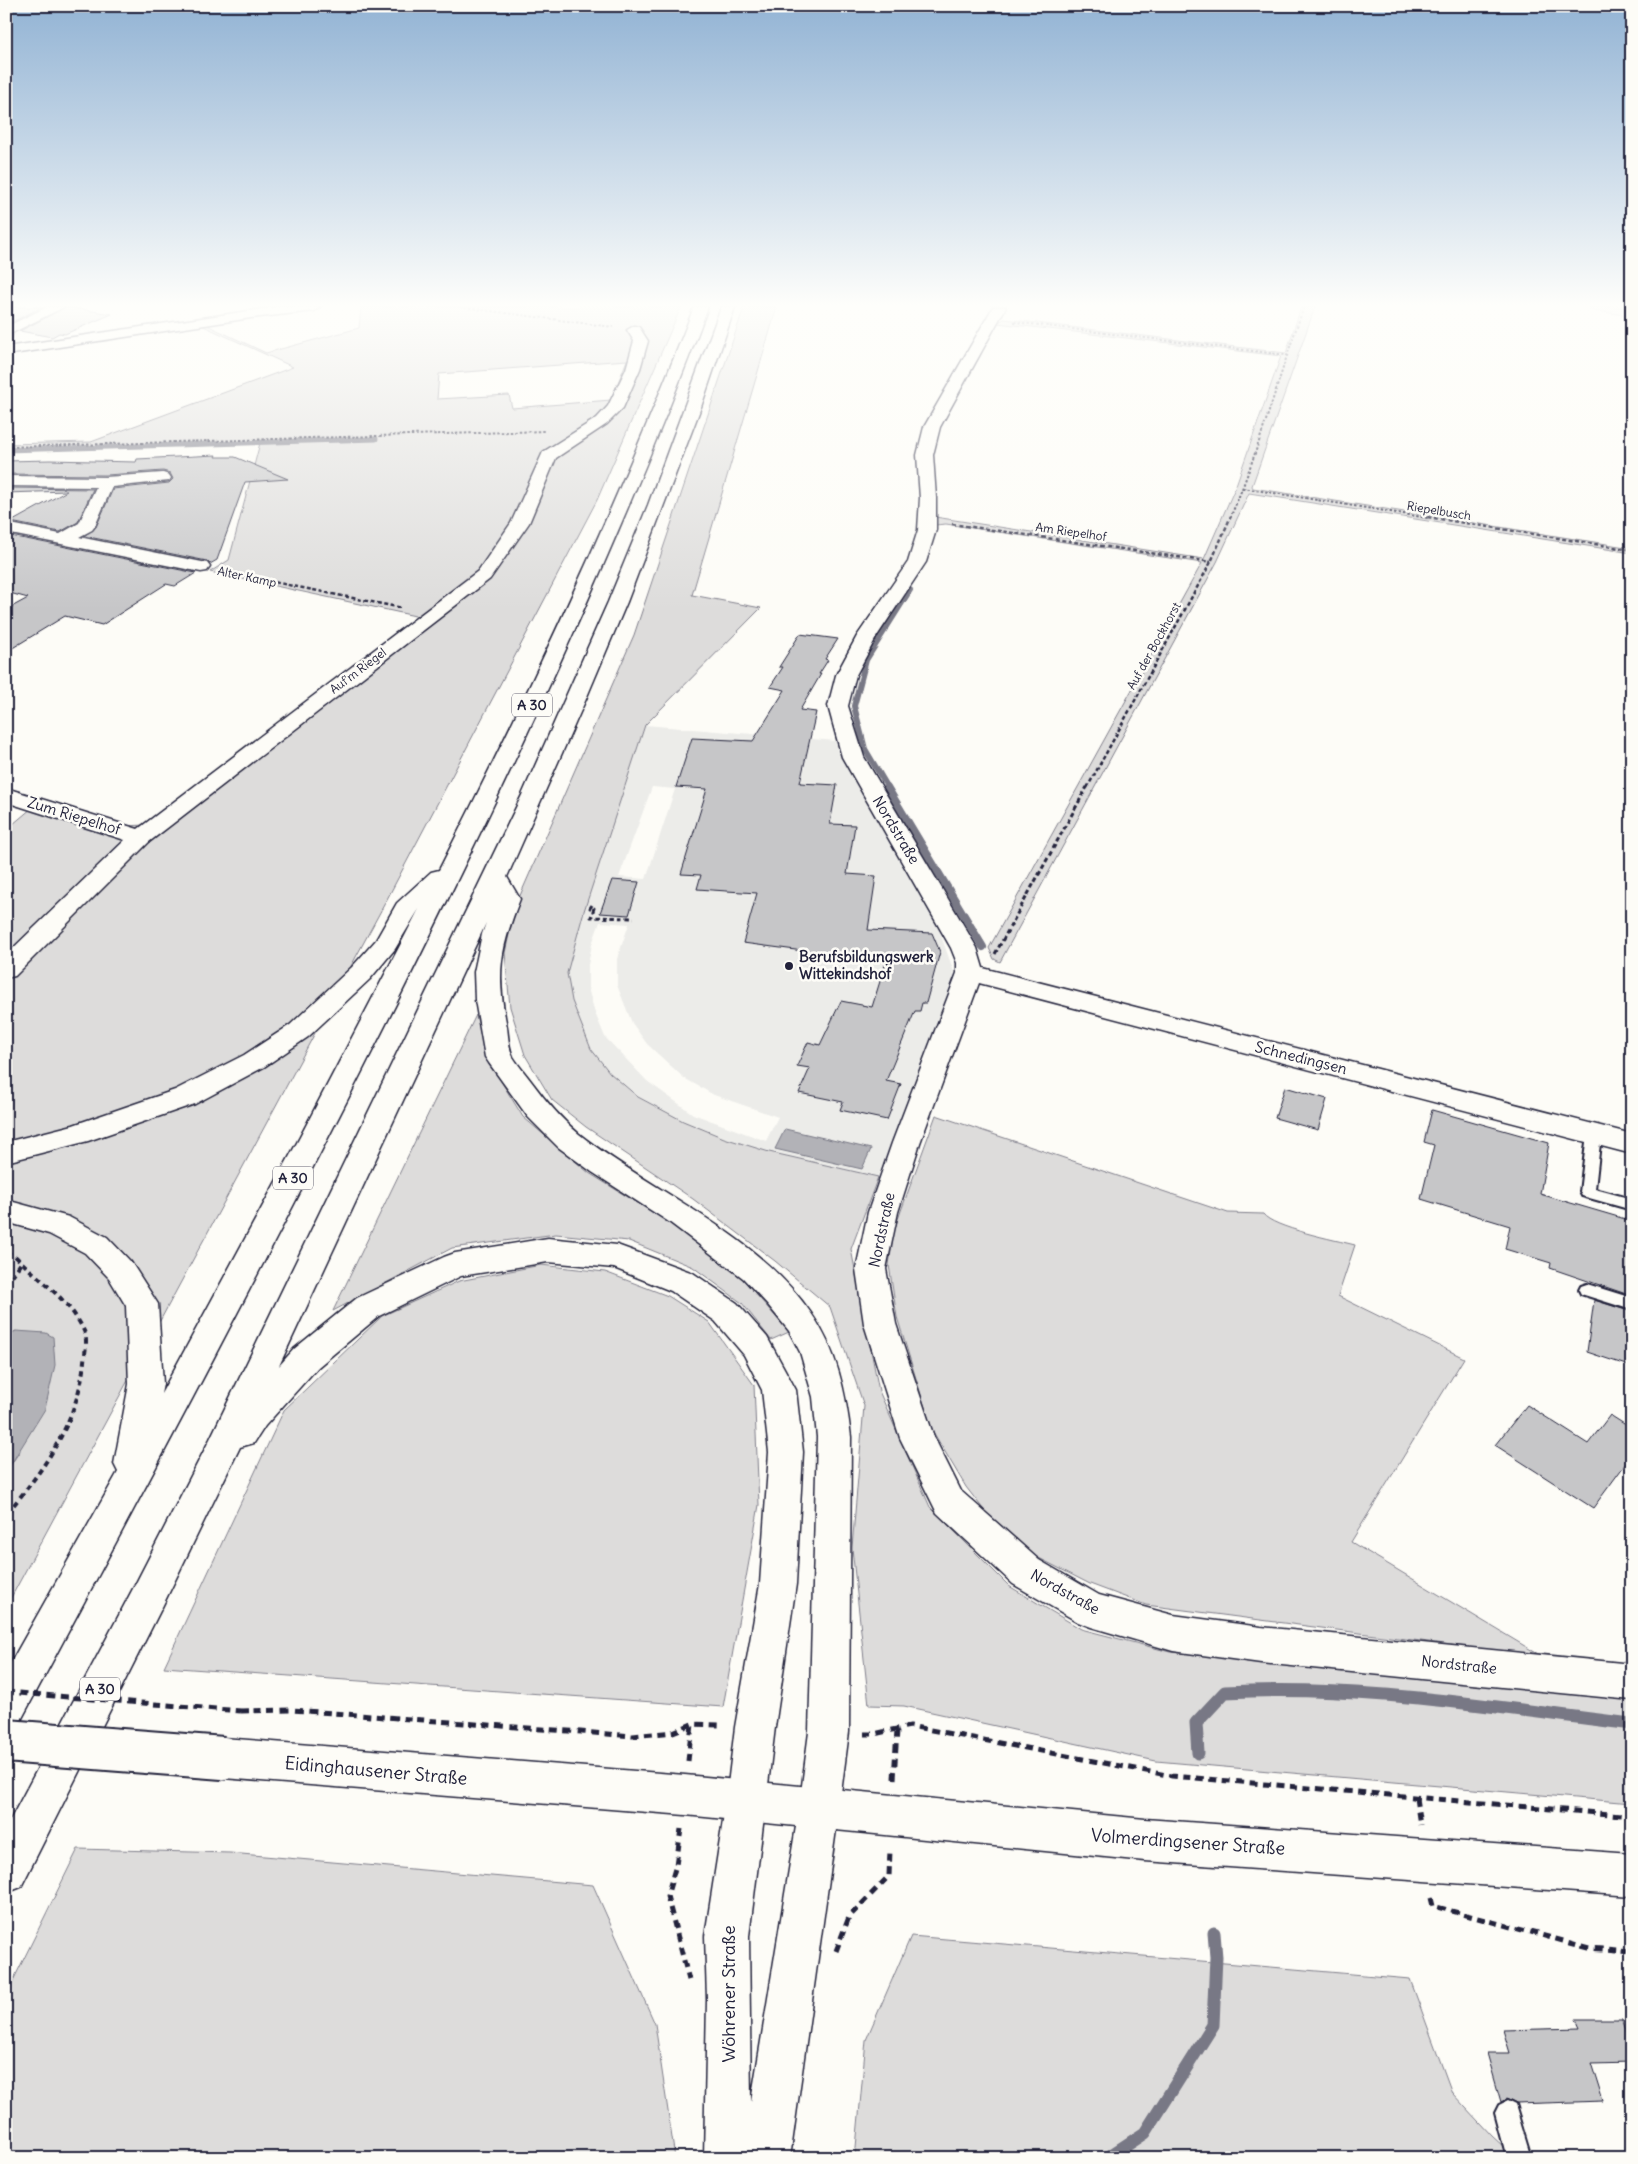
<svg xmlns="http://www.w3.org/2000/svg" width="1638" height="2164" viewBox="0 0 1638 2164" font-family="Delius,sans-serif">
  <rect width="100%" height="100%" fill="#fdfcf7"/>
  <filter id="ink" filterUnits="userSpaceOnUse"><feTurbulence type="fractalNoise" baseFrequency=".02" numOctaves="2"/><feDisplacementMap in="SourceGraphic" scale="10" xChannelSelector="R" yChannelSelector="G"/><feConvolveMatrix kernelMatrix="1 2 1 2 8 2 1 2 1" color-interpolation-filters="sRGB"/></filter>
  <g filter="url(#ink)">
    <path fill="#ecece9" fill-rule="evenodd" d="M645,725L836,741L939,930L955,975L878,1177L769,1152L724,1138L683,1121L639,1097L610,1073L591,1049L572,1001L567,973L584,911ZM652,787L675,789L646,879L619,877ZM600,922L629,924L617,959V985L632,1023L647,1044L684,1078L714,1095L778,1117L766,1141L693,1114L647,1081L605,1037L595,1013L588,988V965L592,944Z"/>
    <g fill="#dddcdb" stroke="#807f8b" fill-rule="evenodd">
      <path d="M361,307H681L597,500L385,903L6,1607V1472L20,1451L16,1331L6,1336V830L32,808L6,800V788L127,826L144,825L420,617L210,572L229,560L260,443L6,451V444L91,442L293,367L199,324L6,354V330L15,332L8,347L194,319L266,353L359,328ZM627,360L611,400L512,408L509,395L437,399L439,374Z"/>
      <path d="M744,307H777L692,595L761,608L645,725L584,911L567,973L572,1001L591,1049L610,1073L638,1097L683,1121L724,1138L769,1152L878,1177L851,1249L879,1391L930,1507L1009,1586L1081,1629L1170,1652L1632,1697V1803L1156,1761L904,1706L869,1705L852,1548L864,1406L830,1307L775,1261L693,1199L586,1127L552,1100L525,1055L510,1007L505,953L515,907L634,635Z"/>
      <path d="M1301,307H1315L1252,486L1253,488L1632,548V553L1249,493L1217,562L1000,962L994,959L989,948L1202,563L946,524L935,525V517L1204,559L1235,488L1281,356L997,323L1004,319L1286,353Z"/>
      <path d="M1590,307H1632V316L1589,310Z"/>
      <path d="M476,1015L488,1060L523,1117L589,1173L670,1223L741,1277L789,1332L771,1340L742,1303L693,1267L629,1241L556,1234L452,1248L333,1311Z"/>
      <path d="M936,1115L1228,1213L1263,1214C1273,1228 1336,1240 1355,1245L1338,1296L1464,1358L1351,1542L1543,1657L1146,1605L1090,1584L1033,1555L987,1514L966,1487L932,1430L897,1317L889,1265L894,1230Z"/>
      <path d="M541,1265L605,1272L668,1296L709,1322L754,1385L759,1505L723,1707L164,1667L284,1410L382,1316L459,1281Z"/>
      <path d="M78,1849L230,1853L593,1885L655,2024L675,2158H6V1995Z"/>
      <path d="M911,1936L1410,1979L1452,2093L1492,2136L1516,2158H855L866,2040Z"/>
    </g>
    <g fill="#b2b2b7" stroke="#787885">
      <path d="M785,1129L871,1149L862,1169L775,1149Z"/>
      <path d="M16,1331L46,1333L53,1337L55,1365L45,1409L6,1472V1336Z"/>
    </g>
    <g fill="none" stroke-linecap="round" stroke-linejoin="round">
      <path stroke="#787885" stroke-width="5" d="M6,450L376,439"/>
      <path stroke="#787885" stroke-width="6" d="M888,788L865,749L854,706L866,660L910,590"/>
      <path stroke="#787885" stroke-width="8" d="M887,787L983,947"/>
      <g stroke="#787885" stroke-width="13">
        <path d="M1198,1753L1196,1723L1225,1692C1361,1684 1497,1708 1632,1724"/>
        <path d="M1107,2158L1145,2133L1213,2025L1216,1957L1214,1933"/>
      </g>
    </g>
    <g fill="#c6c6c8" stroke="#22223b">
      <path d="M6,307H42L6,325Z"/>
      <path d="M66,307L112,314L65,334L59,333L52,337L20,331Z"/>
      <path d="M216,455L215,457H235L288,479L245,482L217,560L210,564L207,561L84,536L96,527L113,489L169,483L173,479L170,473L163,471L106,475L6,474V461L50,460L136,462L137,459Z"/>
      <path d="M6,488L93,489L78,522L60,532L11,522L67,491L6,493Z"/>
      <path d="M6,535L196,573L175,586L166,584L102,625L65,616L6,652V610L28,598L6,592Z"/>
      <path d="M800,634L838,639L825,659L828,660L819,674H821L800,710L816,712L800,783L837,785L830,824L855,825L847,874L876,876L868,930L932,933L940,952L926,1003H922L920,1011H915L886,1081L901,1084L887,1120L840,1110L843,1102L799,1093L810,1068L797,1066L808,1042L820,1045L841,1001L872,1007L886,962L743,943L757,893L697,889L701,875L681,874L707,789L676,787L692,738L753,741L785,690L770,687L783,667H779Z"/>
      <path d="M612,880L639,882L629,915L600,913Z"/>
      <path d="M1285,1087L1327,1099L1318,1130L1275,1118Z"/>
      <path d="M1432,1110L1549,1143L1540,1194L1632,1221V1296L1550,1268L1551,1263L1505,1249L1510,1226L1421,1199L1434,1145L1424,1142Z"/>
      <path d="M1594,1300L1632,1312V1367L1587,1352Z"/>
      <path d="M1527,1405L1588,1444L1610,1415L1632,1429V1455L1593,1508L1495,1445Z"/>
      <path d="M1576,2019H1622L1632,2046V2062L1591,2063L1603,2101L1516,2104L1506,2099L1501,2102L1487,2053H1510L1503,2030L1580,2028Z"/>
    </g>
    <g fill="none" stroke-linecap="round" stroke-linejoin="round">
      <defs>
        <g id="service">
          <path d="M1594,1129L1599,1130L1601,1134L1595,1189L1632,1199V1210L1582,1196L1580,1192L1587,1134L1589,1130Z"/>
          <path d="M1587,1284L1632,1298V1310L1581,1294L1579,1290L1581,1286Z"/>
          <path d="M1507,2101L1515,2105L1531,2158H1507L1495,2113L1499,2105Z"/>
        </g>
        <g id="minor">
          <path d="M47,307H64L6,336V327Z"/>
          <path d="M275,307H320L314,311L251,318L6,355V347Z"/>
          <path d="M993,307H1006L940,427L933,455L936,498V530L926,562L877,636L856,675L848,706L864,757L977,948L983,968L1632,1134V1154L979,983L920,1143L898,1212L886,1269L896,1324L934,1437L961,1491L1039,1560L1099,1595L1173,1615L1261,1627L1632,1664V1700L1261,1663L1173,1651L1091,1627L1078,1622L1013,1584L937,1513L900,1438L864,1324L856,1269L868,1212L892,1143L957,973V963L951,948L842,757L828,706L836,675L857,636L908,562L918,530L920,498L917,455L924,427Z"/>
          <path d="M634,326L639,327L648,341L640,369L623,408L607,424L556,458L529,523L490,579L149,842L15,976L6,978V955L125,840L6,802V788L138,829L478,571L511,523L543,452L597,418L608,406L626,369L634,341L627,330Z"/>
          <path d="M163,473L169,475L171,478L169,481L112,487L95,526L92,530L79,537L207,563L210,567L207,571L201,572L6,533V523L60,534L79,523L96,487L6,486V476L106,477Z"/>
          <path d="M746,1781L760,1787L766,1801L749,1936L751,2102L799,1808L805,1794L819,1788L833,1794L839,1808L790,2158H704L707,1999L705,1936L726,1801L732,1787Z"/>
        </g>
        <path id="secondary" d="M223,1738L685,1775L1145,1819L1632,1854V1896L1145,1861L685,1815L223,1778L209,1772L203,1758L209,1744Z"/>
        <g id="motorway">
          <path d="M694,307H708C619,545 511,774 398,1000C276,1243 148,1483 20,1722L6,1728V1671L118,1472L114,1464L129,1384L126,1306L109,1278L85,1253L49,1234L6,1222V1200L69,1217L107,1237L131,1262L158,1304L163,1384L161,1394L300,1137L419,909L395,949L370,979L308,1037L264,1067L195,1104L88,1141L6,1162V1142L73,1125L175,1090L244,1055L290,1025L352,967L376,940L397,903L431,872L439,870C533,686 619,500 694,307Z"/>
          <path d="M721,307H735L701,407L627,602L586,699L507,877L520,899C500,949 496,974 507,1027C508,1036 509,1049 513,1057C518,1065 525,1073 531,1081C545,1100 561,1119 579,1134C655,1194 754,1231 811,1313C837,1350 846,1393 851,1437L849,1732L839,1808L833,1822L819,1828L805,1822L799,1808L809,1732L817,1437L813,1397L800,1352L789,1331L768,1305L743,1278L669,1222L592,1172L558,1147L528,1117L489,1063L485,1057L475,1000L474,972L482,934L486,923L279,1366L294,1349L357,1298L444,1257L455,1253L548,1238L617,1245L628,1249L693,1273L737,1303L767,1337L796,1390L803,1452L796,1584L775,1727L766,1801L760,1815L746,1821L732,1815L726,1801L735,1727L760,1584L769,1452L762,1390L744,1355L715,1321L671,1291L614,1268L548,1262L461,1276L379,1316L318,1367L265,1426L254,1443L240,1447L162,1607L21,1887L6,1893V1828L136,1583L210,1439L522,795L608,602L648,505Z"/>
        </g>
      </defs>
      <use href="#service" stroke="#22223b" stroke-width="4"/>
      <use href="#minor" stroke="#22223b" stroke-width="3"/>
      <use href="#secondary" stroke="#22223b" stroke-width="3"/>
      <use href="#motorway" stroke="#22223b" stroke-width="3"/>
      <g stroke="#22223b" stroke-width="2" stroke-dasharray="2.5 2" stroke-linecap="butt">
        <path d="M460,307L613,327"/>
        <path d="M1014,322L1286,355"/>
        <path d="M6,447L545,431"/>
        <path d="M1243,488L1428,518"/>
        <path d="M1230,518C1260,449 1278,377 1304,307"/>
      </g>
      <g stroke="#22223b" stroke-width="2.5" stroke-dasharray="4 2.5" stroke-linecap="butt">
        <path d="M1421,516L1632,550"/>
        <path d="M952,524L1211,562"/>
        <path d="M224,572L402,608"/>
        <path d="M1087,788L1211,562L1231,516"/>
      </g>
      <g stroke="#22223b" stroke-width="3" stroke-dasharray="4.5 3" stroke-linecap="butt">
        <path d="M592,905L590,908H594L591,917L634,918"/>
        <path d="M995,954L1087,787"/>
      </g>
      <g stroke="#22223b" stroke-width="4" stroke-dasharray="5.5 4.5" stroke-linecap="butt">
        <path d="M6,1252L15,1256C38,1279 70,1300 84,1331C88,1340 85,1352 84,1361C79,1420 44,1470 6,1514"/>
        <path d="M6,1285L21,1263"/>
      </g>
      <g stroke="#22223b" stroke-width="5" stroke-dasharray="8 5.5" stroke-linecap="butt">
        <path d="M241,1711L293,1710L633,1736L673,1732L692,1724L720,1725"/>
        <path d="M864,1734H874L910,1726L1172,1776L1632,1816"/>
        <path d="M688,1761L692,1724"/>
        <path d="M894,1779L897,1730"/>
        <path d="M1416,1798L1420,1825"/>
        <path d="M681,1829L676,1865L667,1896L689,1980"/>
        <path d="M1431,1898L1433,1906L1589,1948L1632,1951"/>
        <path d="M836,1951L849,1917L889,1876L890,1850"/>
      </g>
      <use href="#service" fill="#fdfcf7" fill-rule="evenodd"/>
      <use href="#minor" fill="#fdfcf7" fill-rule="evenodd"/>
      <use href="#secondary" fill="#fdfcf7" fill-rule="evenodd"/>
      <use href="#motorway" fill="#fdfcf7" fill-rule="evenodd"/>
      <defs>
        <path id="secondary-bridge" d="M6,1741L223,1758"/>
      </defs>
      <use href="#secondary-bridge" stroke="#22223b" stroke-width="46" stroke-linecap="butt"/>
      <path stroke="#22223b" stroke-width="5" stroke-dasharray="8 5.5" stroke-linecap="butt" d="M6,1692L241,1711"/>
      <use href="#secondary-bridge" stroke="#fdfcf7" stroke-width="42"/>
    </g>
  </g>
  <linearGradient id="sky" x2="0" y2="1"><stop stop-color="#92b3d4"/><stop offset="0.5" stop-color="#fefefb"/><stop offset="1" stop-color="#fefefb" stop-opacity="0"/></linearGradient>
  <rect width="1638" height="610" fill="url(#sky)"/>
  <circle fill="#22223b" stroke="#fdfcf7" stroke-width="2" cx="789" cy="966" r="5"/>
  <g text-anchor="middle" stroke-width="5" stroke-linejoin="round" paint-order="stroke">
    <g font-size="12" fill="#22223b" stroke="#fdfcf7">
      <text transform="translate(1439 511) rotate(9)" y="4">Riepelbusch</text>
      <text transform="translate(1071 532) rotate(8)" y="4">Am Riepelhof</text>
      <text transform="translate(247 577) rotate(12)" y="4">Alter Kamp</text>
      <text transform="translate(1154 646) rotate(-61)" y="4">Auf der Bockhorst</text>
      <text transform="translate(358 671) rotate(-37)" y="4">Auf'm Riegel</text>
    </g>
    <g fill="#fdfcf7" stroke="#646373" stroke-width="1">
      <rect x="512" y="693.5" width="40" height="23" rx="4"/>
      <rect x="273" y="1166.5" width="40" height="23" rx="4"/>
      <rect x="80" y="1677.5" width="40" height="23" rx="4"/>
    </g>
    <g font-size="14" font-weight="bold" fill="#22223b">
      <text x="532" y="710">A 30</text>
      <text x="293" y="1183">A 30</text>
      <text x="100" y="1694">A 30</text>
    </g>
    <g font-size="15" fill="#22223b" stroke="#fdfcf7">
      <text transform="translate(74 816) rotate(17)" y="5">Zum Riepelhof</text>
      <text transform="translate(896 830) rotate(59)" y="5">Nordstraße</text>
      <text transform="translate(1301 1058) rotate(14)" y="5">Schnedingsen</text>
      <text transform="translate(882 1230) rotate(-78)" y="5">Nordstraße</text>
      <text transform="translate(1065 1592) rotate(29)" y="5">Nordstraße</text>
      <text transform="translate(1459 1665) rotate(6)" y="5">Nordstraße</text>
    </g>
    <g font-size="15" font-weight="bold" fill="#22223b" stroke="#fdfcf7" text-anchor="start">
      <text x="799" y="962">Berufsbildungswerk<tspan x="799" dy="17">Wittekindshof</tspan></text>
    </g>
    <g font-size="18" fill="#22223b" stroke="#fdfcf7">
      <text transform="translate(376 1771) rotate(5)" y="6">Eidinghausener Straße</text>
      <text transform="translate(1188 1842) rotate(4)" y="6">Volmerdingsener Straße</text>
      <text transform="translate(729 1994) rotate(-90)" y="6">Wöhrener Straße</text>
    </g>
  </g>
  <rect width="1638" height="2164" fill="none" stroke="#fdfcf7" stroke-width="25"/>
  <rect x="12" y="12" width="1613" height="2139" fill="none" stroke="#22223b" stroke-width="2" filter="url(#ink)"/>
</svg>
